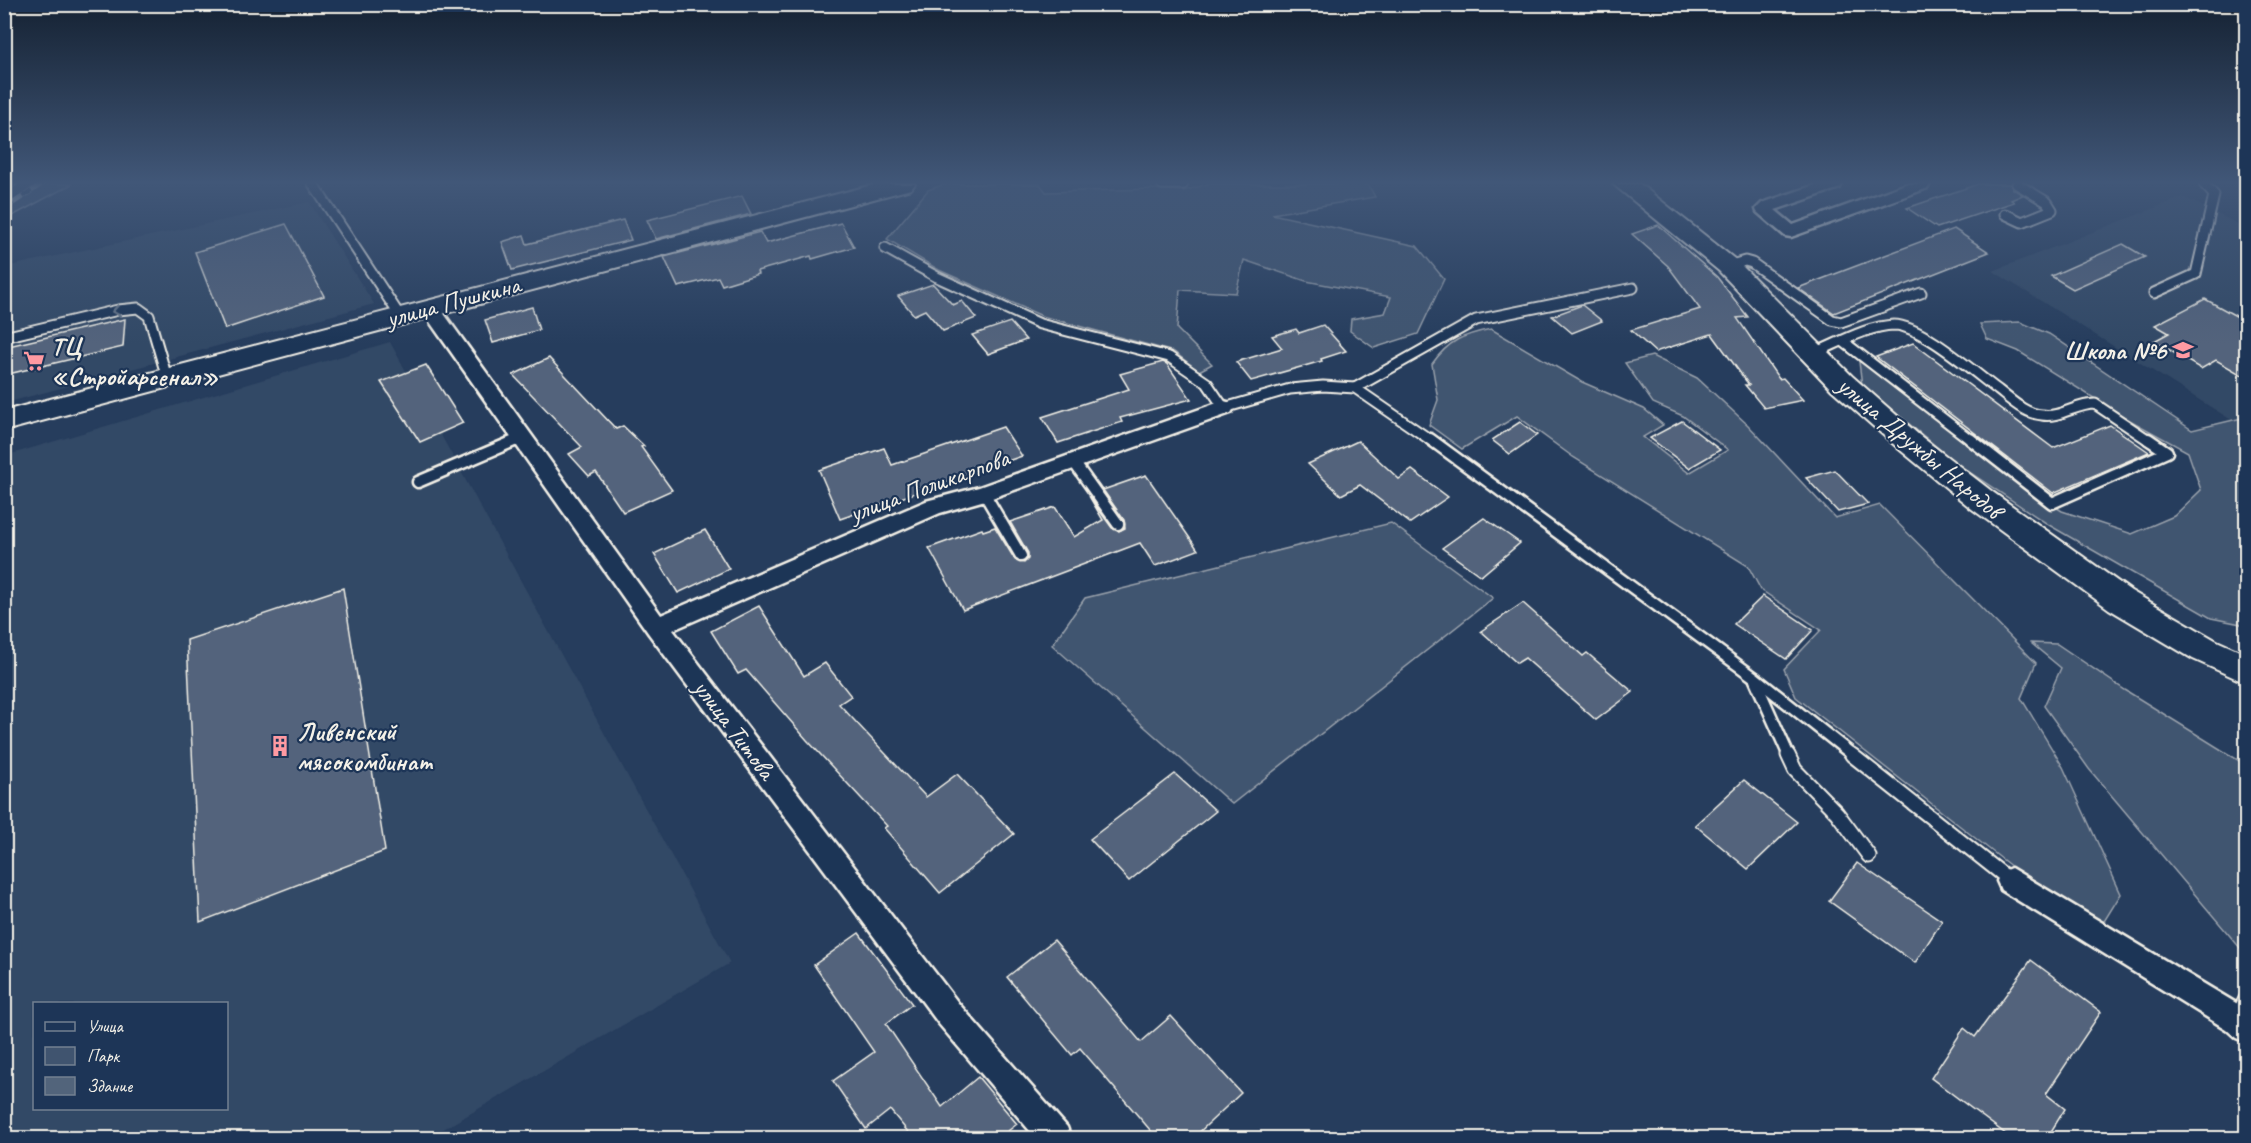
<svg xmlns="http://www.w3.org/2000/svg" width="2251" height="1143" viewBox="0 0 2251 1143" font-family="Caveat,sans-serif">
  <rect width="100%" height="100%" fill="#263d5d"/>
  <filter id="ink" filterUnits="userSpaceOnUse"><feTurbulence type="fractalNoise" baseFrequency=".0167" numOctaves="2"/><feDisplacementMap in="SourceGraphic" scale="12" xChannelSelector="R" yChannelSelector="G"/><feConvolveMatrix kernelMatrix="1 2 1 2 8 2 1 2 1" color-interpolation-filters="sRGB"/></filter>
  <g filter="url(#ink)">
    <g fill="#334966" fill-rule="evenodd">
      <path d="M2183,197L2246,228V429L1993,271Z"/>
      <path d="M309,202L374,304L5,403V267Z"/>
      <path d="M390,342L730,963L428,1138H5V456ZM34,1004H226V1108H34Z"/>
    </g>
    <g fill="#40546f" stroke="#9aa2ac" stroke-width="1.5">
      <path d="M37,184H72L5,220V212Z"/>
      <path d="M945,184H1040L1046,192L1153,189L1183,191L1208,184H1368L1375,197L1272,214L1417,246L1444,279L1418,334L1374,348L1350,331L1351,319L1385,313L1391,297L1306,281L1244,260L1236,293L1180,290L1177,329L1212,364L1199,371L1174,352L1042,316L939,270L887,239L928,190Z"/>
      <path d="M2020,322L2049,334L2192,430L2246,417V625L2211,618L2049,525L1960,466L1862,385L1859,362L1865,363L2038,496L2062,511L2132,534L2174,516L2201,490L2188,452L2126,418L2018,351L1987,339L1980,324Z"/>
      <path d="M1491,329L1582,382L1644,409L1663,425L1643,437L1689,473L1728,450L1683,416L1653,403L1625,363L1652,356L1697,378L1748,425L1835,518L1880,505L2036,663L2021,698L2063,767L2121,894L2103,923L2017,871L1796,697L1784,669L1821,630L1761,590L1748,566L1573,457L1517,416L1462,449L1429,425L1438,400L1432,364C1449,340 1463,335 1491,329Z"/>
      <path d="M1391,523L1493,598L1232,804L1052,645L1085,598Z"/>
      <path d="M2031,643L2057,644L2125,690L2246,765V955L2089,769L2044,706L2061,668Z"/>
    </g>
    <g fill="#52647b" stroke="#f4f1e8" stroke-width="1.5">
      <path d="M1978,184H2010L2013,189L2023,195L2011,200L2014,202L1937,228L1907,208Z"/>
      <path d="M742,196L751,214L656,239L647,220Z"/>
      <path d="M623,220L631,240L512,270L502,242L524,235L527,244Z"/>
      <path d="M841,223L854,247L812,259L811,256L757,271L758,274L722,285L718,277L678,287L664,257L760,232L766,243Z"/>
      <path d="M286,224L324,296L225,329L195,252Z"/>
      <path d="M1658,225L1717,277L1748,317L1737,318L1779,379L1783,378L1803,400L1764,408L1745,385H1749L1712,334L1655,352L1631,330L1700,309L1668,266L1632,234Z"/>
      <path d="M1954,229L1989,252L1834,313L1798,288Z"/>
      <path d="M2123,244L2145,257L2073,289L2051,276Z"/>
      <path d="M933,284L953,305L962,301L976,318L943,331L925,310L914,315L898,296Z"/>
      <path d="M2205,299L2247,322V378L2216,360L2201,369L2154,341L2169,333L2155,325Z"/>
      <path d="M1582,305L1602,321L1572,333L1552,316Z"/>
      <path d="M532,307L539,330L493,343L485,320Z"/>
      <path d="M125,319L123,347L4,375V347Z"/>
      <path d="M1010,322L1026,340L988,354L972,335Z"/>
      <path d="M1323,325L1346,351L1321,359L1322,361L1251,381L1236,362L1282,348L1272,336L1296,329L1299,333Z"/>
      <path d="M1913,343L2053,448L2110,425L2149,452L2053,493L1876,357Z"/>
      <path d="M549,358L616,429L623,426L644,446L641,447L672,490L623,512L596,472L589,476L569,454L582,447L513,375Z"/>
      <path d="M1163,362L1167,364L1191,399L1120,418L1122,422L1058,443L1042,417L1129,389L1120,374Z"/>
      <path d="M426,365L463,423L420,442L381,382Z"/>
      <path d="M1682,421L1720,450L1689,468L1650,438Z"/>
      <path d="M1520,422L1537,435L1510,454L1492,440Z"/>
      <path d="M1003,427L1022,456L840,519L819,470L884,448L892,465Z"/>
      <path d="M1358,441L1399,479L1412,470L1448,497L1410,523L1360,485L1341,495L1308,464Z"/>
      <path d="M1835,470L1868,504L1838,512L1806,478Z"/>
      <path d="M1146,475L1198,550L1155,566L1140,543L963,610L929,548L982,529L983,531L995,527L1015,560L1024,563L1028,559V553L1010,522L1055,507L1074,537L1103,520L1089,496L1112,528L1119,531L1125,528L1124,520L1103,490Z"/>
      <path d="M1484,518L1520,543L1481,576L1442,548Z"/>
      <path d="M705,530L729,569L678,593L654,554Z"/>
      <path d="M343,588L385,851L200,922L187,640Z"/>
      <path d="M1763,596L1813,630L1786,659L1734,624Z"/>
      <path d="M1523,603L1583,656L1587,653L1633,692L1596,720L1525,658L1517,663L1481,631Z"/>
      <path d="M759,606L804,676L825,663L851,696L839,704L926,797L957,774L1014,834L940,893L884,828L887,826L807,740L746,670L738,674L711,631Z"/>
      <path d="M1175,774L1216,811L1129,881L1090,839Z"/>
      <path d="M1744,780L1797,822L1748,869L1695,825Z"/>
      <path d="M1857,863L1942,921L1915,963L1829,901Z"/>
      <path d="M859,933L912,1004L886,1024L942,1107L978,1077L1017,1124L999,1138H913L890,1110L866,1129L833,1081L874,1052L814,965Z"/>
      <path d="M1054,940L1141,1042L1171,1016L1241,1093L1193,1138H1157L1080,1048L1072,1055L1007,977Z"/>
      <path d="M2031,960L2101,1012L2046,1094L2065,1109L2047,1138H2011L1931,1078L1964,1028L1975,1037Z"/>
    </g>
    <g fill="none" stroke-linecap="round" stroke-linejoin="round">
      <defs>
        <g id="lane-far2">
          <path d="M313,184L400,316"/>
          <path d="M1162,184H1183"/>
          <path d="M2005,214L2022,222L2052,210L2047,202L2017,184"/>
          <path d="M885,248L937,277L1040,324L1169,357L1207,383L1224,408L1290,389L1323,386L1355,388L1432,441"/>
          <path d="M1728,266L1745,261L1752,263L1832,320L1841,322L1921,293"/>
          <path d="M2154,293L2196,274L2214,195L2204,184"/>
          <path d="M4,337L118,310L138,308L149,316L167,378"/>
          <path d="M1844,342L1972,441"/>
          <path d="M1812,354C1837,344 1867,326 1894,325C1921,325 1976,374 1998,390C2011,400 2025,414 2042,415C2060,418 2076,404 2095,404L2150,441"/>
          <path d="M1355,388L1476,320L1633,288"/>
          <path d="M515,441L522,438"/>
        </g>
        <g id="lane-far1">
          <path d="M1430,439L1754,677L1854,756"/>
          <path d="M1970,439L2052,503L2167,452L2148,439"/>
          <path d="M1073,461L1118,524"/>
          <path d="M418,482L519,439"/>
          <path d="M984,493L1021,556"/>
          <path d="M1755,680L1789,756"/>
        </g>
        <g id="lane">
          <path d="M1788,755L1795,770L1837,813L1869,856"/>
          <path d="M1852,755L2011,881"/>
          <path d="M2236,1019L2246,999"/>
        </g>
        <g id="street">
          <path d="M1818,184H1842L1840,188L1775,210L1793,225L1906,184H1930L1928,188L1791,237L1785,236L1757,212L1756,209L1762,203Z"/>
          <path d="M430,302L437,304L661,615L926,501L979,487L1217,403L1224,401L1231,403L1234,408L1231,413L992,498L940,513L673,630L959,1004L1067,1127L1071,1138H1036L939,1024L649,634L423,312L421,308L423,304Z"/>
          <path d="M2011,868L2246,1009V1042L2236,1038L2226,1029L2001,890L1997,881L2001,872Z"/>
        </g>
        <g id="secondary">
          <path d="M876,184H915L911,189L4,431V411Z"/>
          <path d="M1613,184H1640L1737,261L1852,376L1919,435L1994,493L2131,591L2217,641L2246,654V683L2193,659L2109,609L1972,509L1899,449L1832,390L1719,271Z"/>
        </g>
      </defs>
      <use href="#lane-far2" stroke="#f4f1e8" stroke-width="13"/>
      <use href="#lane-far1" stroke="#f4f1e8" stroke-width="15"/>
      <use href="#lane" stroke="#f4f1e8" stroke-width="17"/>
      <use href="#street" stroke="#f4f1e8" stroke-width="5"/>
      <use href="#secondary" stroke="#f4f1e8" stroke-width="4"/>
      <use href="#lane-far2" stroke="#1d3557" stroke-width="9"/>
      <use href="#lane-far1" stroke="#1d3557" stroke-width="10"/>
      <use href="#lane" stroke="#1d3557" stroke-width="13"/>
      <use href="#street" fill="#1d3557" fill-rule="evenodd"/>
      <use href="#secondary" fill="#1d3557" fill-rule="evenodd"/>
      <defs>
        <g id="rail">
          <path d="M4,190L15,184"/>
          <path d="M4,209L42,184"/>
        </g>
      </defs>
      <use href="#rail" stroke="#f4f1e8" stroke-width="5"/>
      <use href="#rail" stroke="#1d3557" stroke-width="4" stroke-dasharray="11" stroke-linecap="butt"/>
    </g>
    <defs><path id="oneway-chevron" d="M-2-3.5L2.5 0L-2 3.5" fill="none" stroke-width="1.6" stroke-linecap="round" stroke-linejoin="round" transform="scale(1.5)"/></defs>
    <use stroke="#68778a" href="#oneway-chevron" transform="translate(116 311) rotate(170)"/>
  </g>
  <linearGradient id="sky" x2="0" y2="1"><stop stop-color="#152233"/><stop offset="0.53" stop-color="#415778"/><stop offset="1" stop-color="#415778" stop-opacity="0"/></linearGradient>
  <rect width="2251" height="344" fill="url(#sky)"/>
  <defs>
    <symbol id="school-bare" viewBox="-9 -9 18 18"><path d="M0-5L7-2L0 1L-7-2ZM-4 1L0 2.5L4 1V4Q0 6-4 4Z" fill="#ff9aa2" stroke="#1d3557" stroke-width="2.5" paint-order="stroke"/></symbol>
    <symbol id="supermarket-bare" viewBox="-9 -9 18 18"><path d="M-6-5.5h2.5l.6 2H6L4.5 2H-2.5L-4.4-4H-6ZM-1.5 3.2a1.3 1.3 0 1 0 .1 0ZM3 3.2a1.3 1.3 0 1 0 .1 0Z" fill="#ff9aa2" stroke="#1d3557" stroke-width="2.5" paint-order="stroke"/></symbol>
    <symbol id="building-bare" viewBox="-9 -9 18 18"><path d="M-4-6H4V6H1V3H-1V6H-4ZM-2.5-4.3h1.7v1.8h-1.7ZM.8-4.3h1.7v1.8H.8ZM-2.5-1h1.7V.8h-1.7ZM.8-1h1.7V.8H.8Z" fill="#ff9aa2" stroke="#1d3557" stroke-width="2.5" paint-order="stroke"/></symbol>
  </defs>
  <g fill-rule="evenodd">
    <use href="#school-bare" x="2168" y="335" width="30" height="30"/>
    <use href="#supermarket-bare" x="19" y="346" width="30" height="30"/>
    <use href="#building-bare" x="265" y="731" width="30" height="30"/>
  </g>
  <g text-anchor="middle" stroke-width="4.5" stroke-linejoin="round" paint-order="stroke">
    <g font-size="26" fill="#f4f1e8" stroke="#1d3557">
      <text transform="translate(453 301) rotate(-15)" y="9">улица Пушкина</text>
      <text transform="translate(1920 447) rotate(40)" y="9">улица Дружбы Народов</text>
      <text transform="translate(929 485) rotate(-20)" y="9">улица Поликарпова</text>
      <text transform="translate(735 729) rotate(53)" y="9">улица Титова</text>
    </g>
    <g font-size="26" font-weight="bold" fill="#f4f1e8" stroke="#1d3557" text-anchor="start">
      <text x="51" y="355">ТЦ<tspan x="51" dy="30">«Стройарсенал»</tspan></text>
      <text x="2166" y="359" text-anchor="end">Школа №6</text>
      <text x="297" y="740">Ливенский<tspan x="297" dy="30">мясокомбинат</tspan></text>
    </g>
  </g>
  <rect width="2251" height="1143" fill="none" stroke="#1d3557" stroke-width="24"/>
  <rect x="12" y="12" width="2227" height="1119" fill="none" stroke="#f4f1e8" stroke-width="2" filter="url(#ink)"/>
  <rect x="33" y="1002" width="195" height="108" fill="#1d3557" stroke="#738091" stroke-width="1.5"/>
  <rect x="45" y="1022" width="30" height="9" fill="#1d3557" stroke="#738091" stroke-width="1.5"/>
  <text x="87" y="1032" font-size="18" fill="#f4f1e8">Улица</text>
  <rect x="45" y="1047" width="30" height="18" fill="#40546f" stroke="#738091" stroke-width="1.5"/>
  <text x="87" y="1062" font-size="18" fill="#f4f1e8">Парк</text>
  <rect x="45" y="1077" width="30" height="18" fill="#52647b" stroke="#738091" stroke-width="1.5"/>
  <text x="87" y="1092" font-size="18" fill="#f4f1e8">Здание</text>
</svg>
